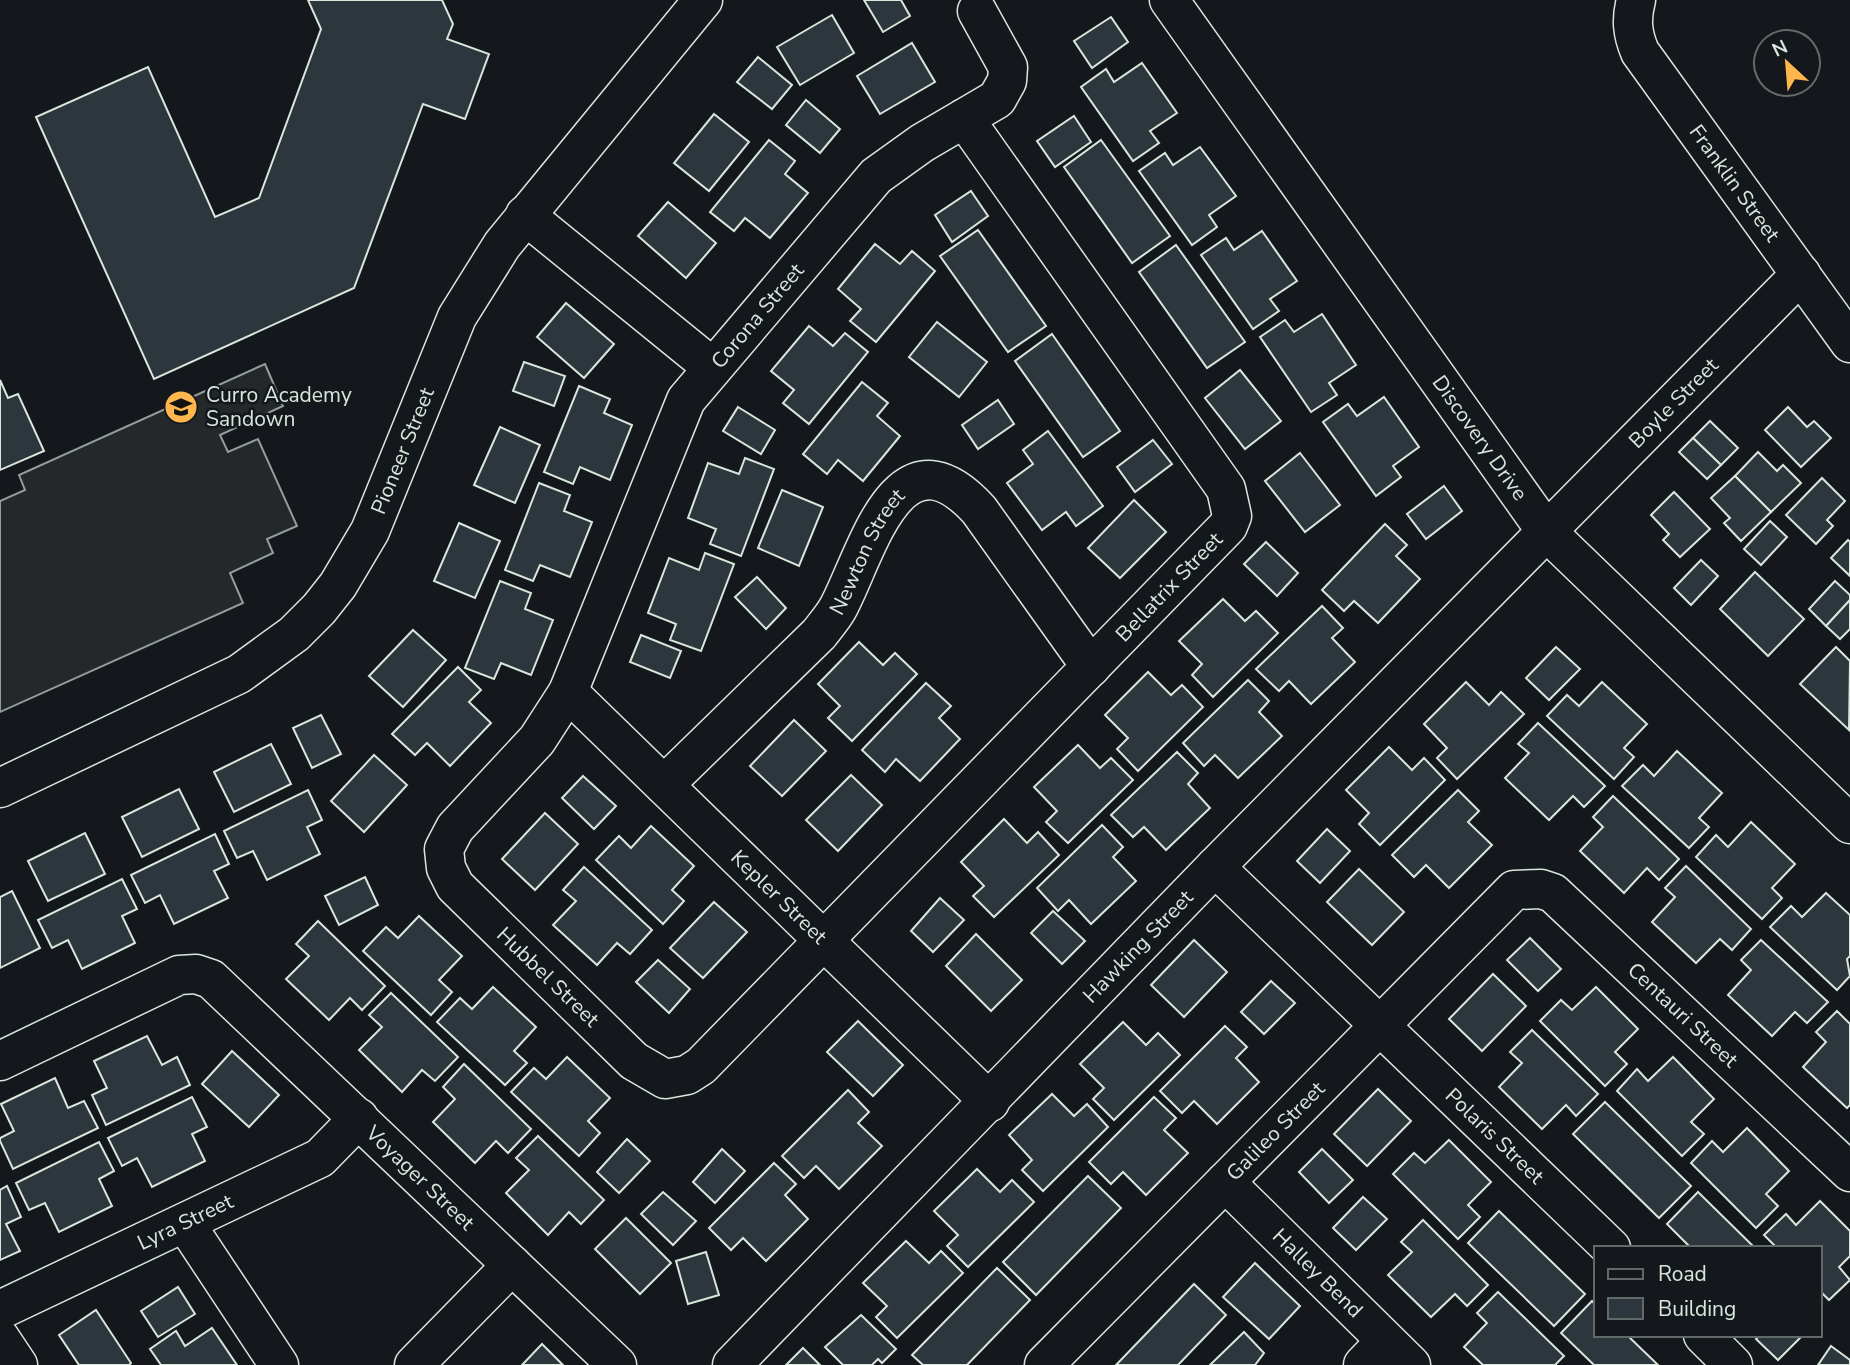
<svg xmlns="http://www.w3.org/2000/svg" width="1850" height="1365" viewBox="0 0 1850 1365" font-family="'Nunito Sans',sans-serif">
  <rect width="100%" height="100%" fill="#14181c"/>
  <path fill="#24282b" stroke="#939e99" stroke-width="2" d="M265,364L283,406L220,435L228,452L258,439L297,526L267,539L273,553L230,573L243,603L0,712V501L25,490L19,475Z"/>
  <g fill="#2c363c" stroke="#d8e6dc" stroke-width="2">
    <path d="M308,0H442L453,24L447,39L489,54L465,119L423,104L354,288L154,379L36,117L148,67L215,217L259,198L321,29Z"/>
    <path d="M864,0H901L910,16L883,32Z"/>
    <path d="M832,15L854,53L800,85L777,47Z"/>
    <path d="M1111,17L1128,42L1092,68L1074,41Z"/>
    <path d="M912,43L935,82L880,114L857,76Z"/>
    <path d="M758,57L792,85L772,109L737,82Z"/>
    <path d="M1142,63L1177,113L1150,131L1159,143L1133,161L1081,87L1106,69L1114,82Z"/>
    <path d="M806,100L840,129L820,153L786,125Z"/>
    <path d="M714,114L749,142L709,191L674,163Z"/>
    <path d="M1074,116L1091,142L1055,167L1037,141Z"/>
    <path d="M769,140L795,161L785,174L808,193L770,238L745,218L734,231L710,212Z"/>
    <path d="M1101,140L1170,236L1132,263L1064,167Z"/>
    <path d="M1200,147L1236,196L1209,215L1217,227L1192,245L1139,171L1165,153L1173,165Z"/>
    <path d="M971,191L988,216L952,242L935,215Z"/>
    <path d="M668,202L716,243L686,278L638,236Z"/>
    <path d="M978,230L1046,326L1008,352L940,256Z"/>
    <path d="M1262,231L1297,281L1270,299L1279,311L1253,329L1201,255L1226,238L1234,250Z"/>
    <path d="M875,244L900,264L912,251L935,271L876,342L850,321L861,309L838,289Z"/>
    <path d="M1176,245L1245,342L1207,368L1139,272Z"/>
    <path d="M566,303L614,344L584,378L537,337Z"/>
    <path d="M1322,314L1356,365L1329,383L1337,395L1311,412L1260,337L1285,320L1294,332Z"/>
    <path d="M937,322L987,362L959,397L909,357Z"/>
    <path d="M809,326L833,346L845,333L868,352L809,424L783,403L794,390L771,371Z"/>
    <path d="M1052,334L1120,431L1083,457L1015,361Z"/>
    <path d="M524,362L565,376L554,406L513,391Z"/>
    <path d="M1240,370L1281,421L1245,449L1205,398Z"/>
    <path d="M0,380L8,398L18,394L44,451L0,470Z"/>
    <path d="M862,382L888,403L877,416L900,436L863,481L838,460L827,474L803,454Z"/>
    <path d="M579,386L610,399L604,413L632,425L610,480L580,467L573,484L544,472Z"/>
    <path d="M1384,397L1419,447L1393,466L1401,477L1376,496L1323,422L1348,404L1357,416Z"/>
    <path d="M998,400L1014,424L978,449L962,425Z"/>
    <path d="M738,407L775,430L761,454L723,431Z"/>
    <path d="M1788,407L1807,427L1814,421L1831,438L1801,467L1765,430Z"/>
    <path d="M1710,421L1738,448L1721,465L1693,438Z"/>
    <path d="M500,427L540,445L515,503L474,485Z"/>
    <path d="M1048,431L1103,506L1076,526L1066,512L1042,530L1007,483L1033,464L1023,450Z"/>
    <path d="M1693,438L1721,465L1707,479L1679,452Z"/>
    <path d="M1153,440L1172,464L1135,492L1117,467Z"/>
    <path d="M1758,452L1777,471L1783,465L1801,483L1771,512L1735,476Z"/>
    <path d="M1300,453L1340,505L1305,532L1265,481Z"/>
    <path d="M745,458L774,469L741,556L710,544L716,529L688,518L708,463L739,474Z"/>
    <path d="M1735,476L1771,512L1741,541L1724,523L1730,518L1711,498Z"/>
    <path d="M1822,478L1845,501L1827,520L1833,526L1816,544L1786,515Z"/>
    <path d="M539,483L570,495L564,511L592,522L570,577L540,565L533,581L505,570Z"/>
    <path d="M1444,486L1462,511L1426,539L1407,514Z"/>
    <path d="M782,490L823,507L799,566L758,548Z"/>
    <path d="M1674,492L1710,529L1680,557L1663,540L1669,534L1651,515Z"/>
    <path d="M1134,500L1166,532L1120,578L1088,548Z"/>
    <path d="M1770,521L1787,537L1761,565L1744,549Z"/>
    <path d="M459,523L500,541L475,598L434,581Z"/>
    <path d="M1385,524L1407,545L1396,556L1420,579L1378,623L1354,601L1344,611L1322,590Z"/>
    <path d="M1848,540L1850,542V576L1831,558Z"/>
    <path d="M1266,542L1298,573L1277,596L1244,564Z"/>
    <path d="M705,553L734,564L701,651L670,640L676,624L648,613L669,558L699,570Z"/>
    <path d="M1701,560L1718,576L1691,605L1674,588Z"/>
    <path d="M1755,572L1804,619L1768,656L1720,609Z"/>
    <path d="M757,577L786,608L766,629L735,597Z"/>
    <path d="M500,581L531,593L525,609L553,620L531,675L501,663L494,679L465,668Z"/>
    <path d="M1835,581L1850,595V600L1826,626L1809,609Z"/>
    <path d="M1223,599L1245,621L1256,611L1278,633L1213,697L1192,675L1202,664L1179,641Z"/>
    <path d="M1850,600V629L1840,639L1826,626Z"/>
    <path d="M1322,606L1343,628L1332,638L1355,662L1311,704L1289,681L1279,691L1256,669Z"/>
    <path d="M413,630L446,660L403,707L369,676Z"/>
    <path d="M641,635L681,651L670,678L630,662Z"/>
    <path d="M859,642L883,665L895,653L917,674L852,741L828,718L840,706L818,684Z"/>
    <path d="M1556,647L1580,669L1549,700L1526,678Z"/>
    <path d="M1836,647L1850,661L1849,730L1800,684Z"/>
    <path d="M458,667L481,690L469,702L491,723L450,766L427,743L415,755L392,734Z"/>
    <path d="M1148,672L1171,695L1182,685L1203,707L1138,771L1117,749L1128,738L1105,715Z"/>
    <path d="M1248,680L1269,701L1259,712L1282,736L1238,778L1215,755L1204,766L1183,743Z"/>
    <path d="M1466,682L1489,705L1501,692L1524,714L1457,779L1437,758L1447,748L1424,724Z"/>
    <path d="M1602,682L1647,724L1624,748L1634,757L1614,779L1547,716L1567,695L1579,706Z"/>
    <path d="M926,683L951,706L939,718L960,739L920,781L896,759L885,772L862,750Z"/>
    <path d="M321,715L341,754L312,768L293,728Z"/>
    <path d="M794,720L826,751L782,796L750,766Z"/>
    <path d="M1538,723L1605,786L1584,807L1573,796L1549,820L1505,778L1529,753L1518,744Z"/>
    <path d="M271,744L291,784L234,812L214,772Z"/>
    <path d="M1078,745L1100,768L1111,758L1133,780L1068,843L1046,822L1057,811L1034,787Z"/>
    <path d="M1389,747L1412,770L1424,758L1445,780L1380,845L1359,824L1369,813L1346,790Z"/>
    <path d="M1677,751L1722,793L1699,818L1709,827L1689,848L1622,786L1643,765L1654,776Z"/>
    <path d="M1177,752L1198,773L1188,784L1210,808L1166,850L1144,827L1133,837L1111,815Z"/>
    <path d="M374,755L407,785L364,832L331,801Z"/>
    <path d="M851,775L882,805L838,851L806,820Z"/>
    <path d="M583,776L616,806L594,829L562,798Z"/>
    <path d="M179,789L199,829L142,857L122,817Z"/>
    <path d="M308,790L322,820L307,827L320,854L267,880L253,851L237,858L224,831Z"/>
    <path d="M1458,790L1479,811L1468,822L1492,845L1449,888L1426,865L1414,877L1392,855Z"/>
    <path d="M1613,796L1679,859L1659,880L1647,868L1624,893L1580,851L1603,827L1593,817Z"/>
    <path d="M545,813L578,844L535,890L502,859Z"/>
    <path d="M1004,819L1027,843L1038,832L1059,855L994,917L973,896L984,886L961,862Z"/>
    <path d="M1751,822L1795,864L1772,888L1782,898L1762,919L1696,857L1716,835L1728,847Z"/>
    <path d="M1102,825L1123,847L1113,857L1136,881L1091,924L1069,900L1058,911L1037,888Z"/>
    <path d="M651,826L694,866L672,890L684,901L663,924L596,860L619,836L631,848Z"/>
    <path d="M1327,829L1350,851L1320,883L1297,861Z"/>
    <path d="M85,833L105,874L48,901L28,861Z"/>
    <path d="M215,834L229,864L214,871L228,898L174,924L160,895L145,903L131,875Z"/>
    <path d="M1686,866L1751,929L1732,950L1720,939L1696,963L1652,922L1675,897L1665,888Z"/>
    <path d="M584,867L652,930L630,954L617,943L597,965L553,925L576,901L563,890Z"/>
    <path d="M1359,869L1404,912L1372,945L1327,902Z"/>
    <path d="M365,877L378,905L339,925L325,896Z"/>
    <path d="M122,879L137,909L122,916L135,943L82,969L68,940L52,948L38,920Z"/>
    <path d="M12,891L40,948L0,968V897Z"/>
    <path d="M1826,893L1850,915V956L1847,959L1850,976L1837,990L1770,927L1791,906L1802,917Z"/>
    <path d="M940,898L964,920L933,952L911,931Z"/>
    <path d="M714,902L747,932L703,978L670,948Z"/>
    <path d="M1053,911L1085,941L1062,964L1031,933Z"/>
    <path d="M419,916L462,956L439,980L452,992L431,1015L363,951L386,927L398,938Z"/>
    <path d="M318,921L385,986L362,1010L350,998L329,1020L286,979L309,956L296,944Z"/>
    <path d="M976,934L1022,980L991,1011L946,966Z"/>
    <path d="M1530,938L1561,969L1538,991L1507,960Z"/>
    <path d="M1194,940L1227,972L1184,1017L1151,985Z"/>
    <path d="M1761,940L1828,1002L1807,1023L1795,1012L1772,1036L1728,995L1751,970L1741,960Z"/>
    <path d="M658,960L690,989L669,1013L636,982Z"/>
    <path d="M1493,974L1526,1006L1482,1051L1449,1019Z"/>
    <path d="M1271,981L1295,1003L1264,1034L1241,1012Z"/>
    <path d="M493,987L536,1027L514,1051L527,1063L505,1085L437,1022L460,998L472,1009Z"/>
    <path d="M1596,987L1638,1029L1615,1052L1627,1064L1605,1086L1540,1021L1561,1000L1572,1010Z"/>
    <path d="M391,993L458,1057L435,1081L422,1070L402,1092L359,1050L382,1027L369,1015Z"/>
    <path d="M1837,1011L1850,1024V1105L1847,1108L1803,1067L1826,1042L1816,1032Z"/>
    <path d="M858,1021L903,1065L873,1096L827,1052Z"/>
    <path d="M1123,1022L1146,1045L1158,1033L1180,1055L1114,1120L1093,1099L1104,1088L1080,1064Z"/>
    <path d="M1225,1026L1247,1047L1236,1058L1259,1082L1217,1124L1194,1101L1182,1113L1160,1091Z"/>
    <path d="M1532,1030L1598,1094L1576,1116L1566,1105L1542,1129L1499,1087L1522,1063L1510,1052Z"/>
    <path d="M147,1036L162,1065L177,1057L190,1085L106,1125L92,1095L107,1088L94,1061Z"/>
    <path d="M232,1051L279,1095L249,1127L202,1084Z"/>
    <path d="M567,1057L610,1098L588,1121L600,1133L579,1156L511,1092L534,1068L546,1079Z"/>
    <path d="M1673,1057L1714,1099L1691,1122L1704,1134L1682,1156L1617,1091L1637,1069L1648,1081Z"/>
    <path d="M464,1064L531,1129L508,1153L496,1141L475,1163L433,1122L455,1099L443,1087Z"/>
    <path d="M55,1078L68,1108L84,1101L98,1128L13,1169L0,1141V1138L14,1131L1,1104Z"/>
    <path d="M1378,1089L1411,1121L1367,1166L1334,1134Z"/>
    <path d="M848,1090L869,1112L858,1123L882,1146L839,1189L816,1166L804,1178L782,1156Z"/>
    <path d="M1052,1094L1074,1116L1087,1104L1108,1127L1043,1191L1022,1170L1032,1160L1009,1135Z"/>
    <path d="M192,1097L207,1127L192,1134L205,1161L152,1187L137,1158L122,1166L108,1138Z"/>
    <path d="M1154,1097L1176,1118L1164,1130L1188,1153L1146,1195L1123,1172L1111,1184L1089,1162Z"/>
    <path d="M1605,1102L1691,1186L1659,1218L1573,1134Z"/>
    <path d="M1747,1128L1789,1171L1766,1194L1778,1206L1756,1228L1691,1163L1712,1141L1723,1152Z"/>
    <path d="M538,1136L604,1200L581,1224L569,1212L548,1235L506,1193L529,1170L516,1158Z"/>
    <path d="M627,1139L650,1161L619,1193L597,1172Z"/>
    <path d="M1449,1140L1491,1182L1468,1205L1480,1217L1458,1239L1393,1174L1414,1153L1425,1163Z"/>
    <path d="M99,1142L114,1171L99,1179L112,1206L59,1232L45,1203L29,1210L16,1183Z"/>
    <path d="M722,1149L745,1171L715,1203L693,1182Z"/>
    <path d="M1322,1149L1353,1180L1329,1203L1299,1172Z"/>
    <path d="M774,1163L796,1184L785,1195L808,1219L766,1261L743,1238L731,1250L709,1228Z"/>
    <path d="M977,1169L1000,1192L1012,1180L1034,1202L968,1267L947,1246L958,1235L934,1211Z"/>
    <path d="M1088,1176L1121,1208L1036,1295L1003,1262Z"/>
    <path d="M7,1186L21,1217L6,1224L20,1251L0,1260V1190Z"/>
    <path d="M663,1192L696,1221L673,1245L641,1214Z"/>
    <path d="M1698,1192L1755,1248H1691L1667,1224Z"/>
    <path d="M1363,1197L1387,1219L1356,1250L1333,1228Z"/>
    <path d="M1820,1201L1850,1231V1256L1839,1267L1850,1280L1829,1300L1820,1291V1248H1777L1764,1235L1786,1214L1796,1225Z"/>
    <path d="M1499,1211L1585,1294L1554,1326L1468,1243Z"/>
    <path d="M626,1218L671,1263L640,1294L595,1249Z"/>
    <path d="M1423,1220L1488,1285L1467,1306L1455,1294L1431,1317L1388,1275L1412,1252L1401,1242Z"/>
    <path d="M906,1241L929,1263L941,1251L963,1273L897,1338L876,1317L887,1306L863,1283Z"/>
    <path d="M706,1252L719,1295L688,1304L676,1261Z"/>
    <path d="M1255,1263L1300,1306L1269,1339L1223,1297Z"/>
    <path d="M997,1268L1030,1300L967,1365H923L912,1355Z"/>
    <path d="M1194,1284L1226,1315L1178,1365H1116Z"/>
    <path d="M178,1287L195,1314L158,1337L141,1311Z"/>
    <path d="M1498,1292L1564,1356L1555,1365H1483L1464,1347L1487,1323L1477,1313Z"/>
    <path d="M1592,1301L1596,1305V1335H1627L1658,1365H1594L1561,1333Z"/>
    <path d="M96,1310L131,1363L129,1365H79L59,1335Z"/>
    <path d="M861,1315L896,1349L882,1363L878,1359L872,1365H843L825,1347Z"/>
    <path d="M212,1328L237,1365H161L150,1349L176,1331L185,1346Z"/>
    <path d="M1244,1332L1264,1353L1255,1365H1210Z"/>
    <path d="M1760,1335H1803L1778,1360L1756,1339Z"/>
    <path d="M542,1344L563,1365H522Z"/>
    <path d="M1831,1346L1850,1360V1365H1818Z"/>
    <path d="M803,1348L820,1365H786Z"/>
  </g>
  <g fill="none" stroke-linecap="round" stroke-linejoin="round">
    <defs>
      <g id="minor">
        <path id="s1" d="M1169,0L1546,531L1850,824"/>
        <path id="s2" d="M1636,0C1631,19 1632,33 1640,52L1850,343"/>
        <path id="s3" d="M964,118L1226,489L1232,516L1228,526L701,1066L687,1075L665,1079L634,1061L455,886L446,868L444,849L455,828L537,740L568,692L686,400L876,176L922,143L997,99L1007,81L1008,67L977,11"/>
        <path d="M525,215L712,367"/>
        <path id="s4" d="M568,692L990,1102"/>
        <path id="s5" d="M664,785L819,634C825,626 833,617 838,608C867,554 898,421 979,510L1091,667"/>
        <path id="s6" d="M0,788L239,674L294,634L319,609L338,585L370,531L457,317L502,245L703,0"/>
        <path id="s7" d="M1215,867L1611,1248"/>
        <path id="s8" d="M0,1061L179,975L196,974L211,979L617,1365"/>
        <path id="s9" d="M1225,1182L1411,1365"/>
        <path d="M185,1223L279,1365"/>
        <path id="s10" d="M0,1310L320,1158L359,1118"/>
        <path d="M1703,1335L1733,1365"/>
        <path d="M0,1338L18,1365"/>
        <path d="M414,1365L512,1265"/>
        <path id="s11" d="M732,1365L1215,867L1801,274"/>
        <path id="s12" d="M1044,1365L1514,890L1541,889L1553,893L1850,1172"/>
        <path d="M1363,1365L1385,1342"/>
      </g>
    </defs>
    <use href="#minor" stroke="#d8e6dc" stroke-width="41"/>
    <use href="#minor" stroke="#14181c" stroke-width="38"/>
  </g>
  <defs>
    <symbol id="school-disc" viewBox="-11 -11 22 22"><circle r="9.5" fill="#ffb74d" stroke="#14181c"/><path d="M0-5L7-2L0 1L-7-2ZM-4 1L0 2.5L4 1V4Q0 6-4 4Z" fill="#111"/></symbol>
  </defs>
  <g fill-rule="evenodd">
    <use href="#school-disc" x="162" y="388" width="38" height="38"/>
  </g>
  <g text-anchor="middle" stroke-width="5" stroke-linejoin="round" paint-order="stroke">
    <g font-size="21" fill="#d8e6dc" stroke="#14181c">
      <text dy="7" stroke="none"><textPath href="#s2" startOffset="215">Franklin Street</textPath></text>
      <text dy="7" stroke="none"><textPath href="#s3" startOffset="2238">Corona Street</textPath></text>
      <text dy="7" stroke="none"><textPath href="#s11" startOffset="1346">Boyle Street</textPath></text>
      <text dy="7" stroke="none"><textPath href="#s1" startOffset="537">Discovery Drive</textPath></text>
      <text dy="7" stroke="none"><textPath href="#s6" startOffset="548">Pioneer Street</textPath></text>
      <text dy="7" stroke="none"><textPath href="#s5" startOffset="312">Newton Street</textPath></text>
      <text transform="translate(1169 587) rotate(-46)" y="7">Bellatrix Street</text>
      <text dy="7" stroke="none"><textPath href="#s4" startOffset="294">Kepler Street</textPath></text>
      <text dy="7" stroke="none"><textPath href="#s11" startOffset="583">Hawking Street</textPath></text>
      <text transform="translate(548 977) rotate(44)" y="7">Hubbel Street</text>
      <text dy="7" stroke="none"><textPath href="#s12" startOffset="886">Centauri Street</textPath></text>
      <text dy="7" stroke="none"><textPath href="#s12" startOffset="329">Galileo Street</textPath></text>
      <text dy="7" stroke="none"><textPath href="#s7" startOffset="388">Polaris Street</textPath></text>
      <text dy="7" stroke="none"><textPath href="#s8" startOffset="520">Voyager Street</textPath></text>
      <text dy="7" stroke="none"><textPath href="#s10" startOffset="205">Lyra Street</textPath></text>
      <text dy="7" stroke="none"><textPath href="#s9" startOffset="130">Halley Bend</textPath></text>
    </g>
    <g font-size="21" fill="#d8e6dc" stroke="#14181c" text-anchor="start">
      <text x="206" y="402">Curro Academy<tspan x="206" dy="24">Sandown</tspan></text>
    </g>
  </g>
  <rect x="1594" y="1246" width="228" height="91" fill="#14181c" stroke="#626a69" stroke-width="2"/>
  <rect x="1608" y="1269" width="35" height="10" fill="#14181c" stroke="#626a69" stroke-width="2"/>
  <text x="1658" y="1281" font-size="21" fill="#d8e6dc">Road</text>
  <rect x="1608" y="1298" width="35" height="21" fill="#2c363c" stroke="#626a69" stroke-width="2"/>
  <text x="1658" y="1316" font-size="21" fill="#d8e6dc">Building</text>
  <g transform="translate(1787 63) rotate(334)"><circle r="33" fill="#14181c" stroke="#626a69" stroke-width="2"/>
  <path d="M0-5L12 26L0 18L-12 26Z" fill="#ffb74d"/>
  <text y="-10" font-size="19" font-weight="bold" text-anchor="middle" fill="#d8e6dc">N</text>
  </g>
</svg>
